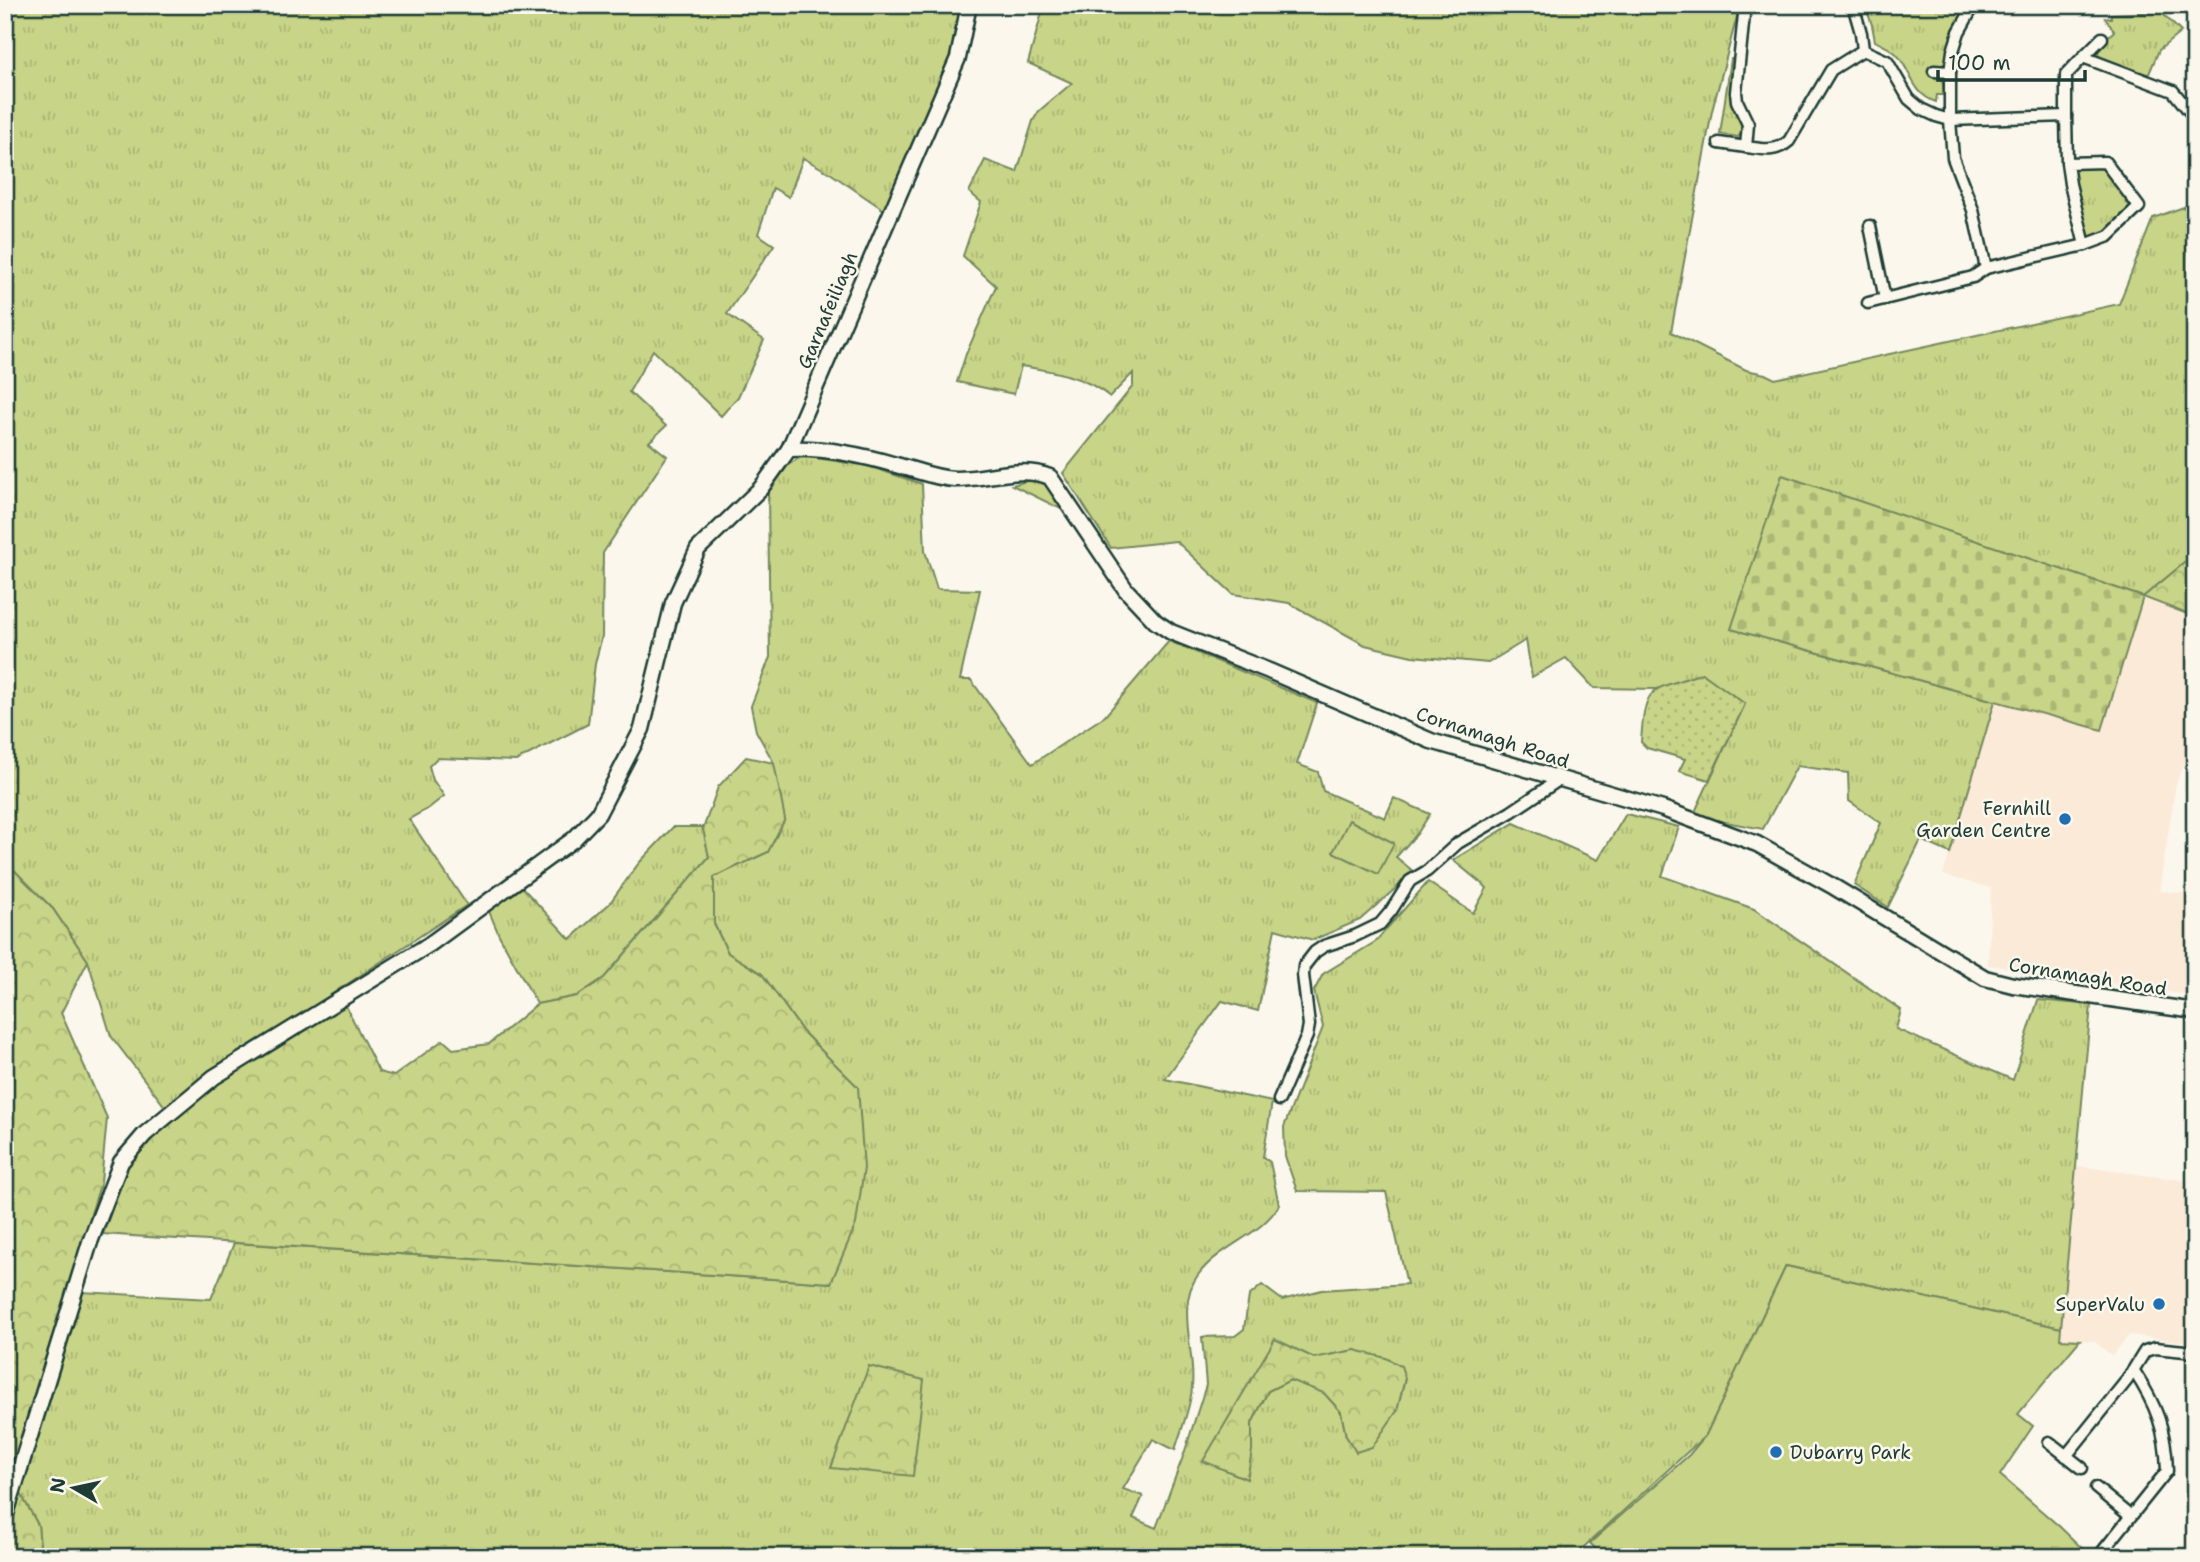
<svg xmlns="http://www.w3.org/2000/svg" width="2200" height="1562" viewBox="0 0 2200 1562" font-family="'Shantell Sans',sans-serif">
  <defs>
    <pattern id="grass-tufts" width="24" height="20" patternUnits="userSpaceOnUse" patternTransform="scale(1.75)"><rect width="24" height="20" fill="#c8d487"/><path d="M3 7l-1-3M5 7V3M7 7l1-3M15 17l-1-3M17 17v-4M19 17l1-3" fill="none" stroke="#abb775"/></pattern>
    <pattern id="forest-crowns" width="20" height="18" patternUnits="userSpaceOnUse" patternTransform="scale(1.75)"><rect width="20" height="18" fill="#c8d487"/><path d="M2 6a3 3 0 1 1 6 0M12 15a3 3 0 1 1 6 0" fill="none" stroke="#abb775"/></pattern>
    <pattern id="cemetery-stones" width="16" height="16" patternUnits="userSpaceOnUse" patternTransform="scale(1.75)"><rect width="16" height="16" fill="#c8d487"/><path d="M2 7V4a2 2 0 0 1 4 0v3zM10 15v-3a2 2 0 0 1 4 0v3z" fill="#abb775"/></pattern>
    <pattern id="garden-dots" width="8" height="8" patternUnits="userSpaceOnUse" patternTransform="scale(1.75)"><rect width="8" height="8" fill="#c8d487"/><path d="M2 2h.1M6 6h.1" fill="none" stroke="#abb775" stroke-width="1.8" stroke-linecap="round"/></pattern>
  </defs>
  <rect width="100%" height="100%" fill="#fbf7ec"/>
  <filter id="ink" filterUnits="userSpaceOnUse"><feTurbulence type="fractalNoise" baseFrequency=".0143" numOctaves="2"/><feDisplacementMap in="SourceGraphic" scale="14" xChannelSelector="R" yChannelSelector="G"/><feConvolveMatrix kernelMatrix="1 2 1 2 8 2 1 2 1" color-interpolation-filters="sRGB"/></filter>
  <g filter="url(#ink)">
    <g fill="#fbead8">
      <path d="M2143,597L2195,617V729L2189,746L2195,748V804L2184,788L2188,751L2176,784L2159,891L2195,894V996L1988,965L1991,888L1943,875L1995,701L2102,730Z"/>
      <path d="M2077,1166L2195,1182V1343L2129,1335L2112,1356L2094,1341L2060,1339Z"/>
    </g>
    <g fill="url(#grass-tufts)" stroke="#74885e" stroke-width="2" fill-rule="evenodd">
      <path d="M12,5H964L949,60L890,214L830,173L803,158L789,197L773,188L758,234L774,245L727,314L764,340L738,397L721,416L653,350L629,392L666,426L649,442L667,456L603,553L602,636L595,664L588,724L516,761L437,758L429,766L433,780L444,796L429,808L409,819L467,905L184,1092L166,1108L111,1036L88,961L53,909L5,861V9Z"/>
      <path d="M1044,5H1740L1712,111L1671,332L1746,370L1765,374L1775,379L2119,304L2153,218L2195,203V554L2143,597L1782,476L1732,629L1995,701L1950,853L1921,840L1888,907L1854,885L1881,823L1849,801L1848,773L1797,766L1763,829L1693,816L1745,704L1703,674L1657,689L1594,688L1566,658L1532,677L1526,640L1488,663L1412,656L1365,645L1289,603L1233,594L1176,541L1111,548L1063,473L1133,386V373L1110,397C1085,376 1053,371 1021,366L1014,394L957,382L966,354L996,286L963,256L981,202L969,192L985,160L1017,172L1033,121L1039,111L1072,83L1028,63Z"/>
      <path d="M1865,5H1968L1953,36L1945,64L1934,66L1933,75L1942,77L1944,95H1937L1936,102C1913,95 1912,73 1898,56C1892,48 1883,46 1875,41L1872,25Z"/>
      <path d="M2161,12L2181,32L2159,50L2148,76L2099,57C2095,45 2106,39 2114,31L2105,18H2111V14Z"/>
      <path d="M1731,59H1734L1731,95L1743,125L1744,131L1738,137L1720,134Z"/>
      <path d="M2101,166L2106,168L2132,207L2105,234L2089,238L2072,172L2075,167Z"/>
      <path d="M803,456L868,466L922,484L925,551L937,589L980,590L960,680H971L1032,764L1105,716L1169,641L1317,703L1297,764L1318,772L1323,791L1385,818L1394,798L1430,814L1417,834L1396,857L1414,872L1360,920L1313,940L1275,929L1258,1011L1222,1001L1165,1079L1272,1102L1263,1157L1270,1162L1279,1205C1261,1236 1220,1245 1198,1275C1175,1306 1196,1352 1192,1387C1191,1407 1181,1430 1175,1450L1153,1439L1123,1489L1143,1496L1133,1518L1156,1528L1184,1454L1206,1385L1202,1337L1235,1336L1244,1329L1249,1296L1262,1285L1282,1300L1322,1290L1407,1284L1386,1192L1297,1191L1285,1156L1284,1127L1323,1027L1314,991L1323,974L1375,942L1428,882L1473,913L1487,888L1453,860L1514,823L1598,860L1626,814L1679,827L1662,876L1754,909L1901,1010L1896,1029L2013,1080L2038,1000L2091,1005L2061,1328L1786,1266L1706,1435L1573,1557H41L38,1525L17,1487L81,1292L211,1299L234,1243L831,1283L858,1088L803,1032L762,974L728,953L714,924V877L768,852L774,763L756,731L751,706L770,657L768,493L788,465ZM1275,1340L1314,1358L1355,1350L1346,1436L1341,1412L1324,1393L1290,1380L1268,1391L1252,1423Z"/>
      <path d="M1035,479L1049,484L1069,513L1012,485Z"/>
      <path d="M673,827H703L709,857L604,978L577,996L537,1004L499,935L488,909L522,887L570,939L609,904L639,863Z"/>
    </g>
    <g fill="url(#forest-crowns)" stroke="#74885e" stroke-width="2">
      <path d="M2195,554V617L2143,597Z"/>
      <path d="M746,757L774,763L785,819L768,852L714,877V924L728,953L762,974L803,1032L858,1087L864,1168L856,1224L831,1283L103,1234L130,1160L149,1138L199,1094L345,1004L379,1072L394,1076L443,1040L453,1049L489,1044L537,1004L577,996L604,978L709,857L703,829L718,787Z"/>
      <path d="M5,861L53,909L88,961L61,1013L107,1118L101,1182L5,1487Z"/>
      <path d="M1275,1339L1314,1358L1355,1350L1386,1358L1401,1366L1405,1378L1397,1411L1372,1447L1356,1452L1346,1436L1341,1412L1324,1393L1290,1380L1268,1391L1252,1423V1451L1247,1479L1203,1461Z"/>
      <path d="M869,1366L924,1380L913,1476L831,1468Z"/>
      <path d="M17,1487L38,1525L41,1557H5Z"/>
    </g>
    <path fill="url(#cemetery-stones)" stroke="#74885e" stroke-width="2" d="M1782,475L2143,597L2102,730L1731,629Z"/>
    <g fill="#c8d487" stroke="#74885e" stroke-width="2">
      <path d="M1349,820L1394,843L1378,874L1333,852Z"/>
      <path d="M1786,1266L2061,1328L2060,1339L2080,1340L2018,1414L2033,1426L2000,1475L2060,1527L2091,1557H1603L1590,1543L1689,1455L1706,1435Z"/>
    </g>
    <path fill="url(#garden-dots)" stroke="#74885e" stroke-width="2" d="M1702,673L1745,704L1709,780L1679,771L1685,759L1647,748L1641,742C1645,682 1650,692 1702,673Z"/>
    <g fill="none" stroke-linecap="round" stroke-linejoin="round">
      <defs>
        <g id="street">
          <path d="M1745,5L1736,92L1737,101L1748,124L1746,147C1763,149 1775,153 1789,141L1831,70L1863,50L1861,33L1853,5"/>
          <path d="M1974,5L1959,32L1953,51L1950,72V120L1953,158L1973,210L1986,268L2085,245"/>
          <path d="M1863,50L1887,61L1909,99L1921,109L1936,116L1950,120L2066,116V75L2083,57L2173,91L2195,118"/>
          <path d="M2083,57L2102,38"/>
          <path d="M1934,71L1950,72"/>
          <path d="M2066,116L2067,163L2105,162L2139,207L2109,236L2085,245L2070,184L2067,163"/>
          <path d="M1719,143L1746,147"/>
          <path d="M1870,226L1885,299"/>
          <path d="M1868,303L1973,277L1986,268"/>
          <path d="M1279,1100L1307,1036L1309,1025L1303,975L1304,966L1315,952L1324,946L1355,936L1380,924L1391,911L1410,881L1427,871L1458,843L1511,812L1560,779"/>
          <path d="M2049,1442L2082,1468"/>
          <path d="M2066,1456L2127,1380L2145,1351L2155,1348L2195,1352"/>
          <path d="M2096,1488L2130,1516"/>
          <path d="M2103,1551L2167,1471C2166,1429 2156,1405 2134,1371"/>
        </g>
        <g id="secondary">
          <path d="M789,449C825,447 862,455 896,465C916,470 934,478 954,479C986,480 1019,465 1050,477L1126,590L1156,622L1171,632L1269,671L1431,741L1663,809L1757,844L1834,887L1985,978L2013,985L2195,1011"/>
          <path d="M5,1517L90,1242L121,1162L145,1134L214,1077L430,944L574,839L598,814L642,729L673,603L698,549L761,488L789,449L958,58L969,5"/>
        </g>
      </defs>
      <use href="#street" stroke="#1f3d34" stroke-width="15"/>
      <use href="#secondary" stroke="#1f3d34" stroke-width="19"/>
      <use href="#street" stroke="#fbf7ec" stroke-width="10"/>
      <use href="#secondary" stroke="#fbf7ec" stroke-width="14"/>
    </g>
  </g>
  <g fill="#1f6fb2" stroke="#fbf7ec" stroke-width="2.5">
    <circle cx="2065" cy="819" r="7"/>
    <circle cx="2159" cy="1304" r="7"/>
    <circle cx="1776" cy="1452" r="7"/>
  </g>
  <g text-anchor="middle" stroke-width="5" stroke-linejoin="round" paint-order="stroke">
    <g font-size="19" fill="#1f3d34" stroke="#fbf7ec">
      <text transform="translate(827 310) rotate(-67)" y="7">Garnafeiliagh</text>
      <text transform="translate(1493 737) rotate(18)" y="7">Cornamagh Road</text>
      <text transform="translate(2088 976) rotate(9)" y="7">Cornamagh Road</text>
    </g>
    <g font-size="19" fill="#1f3d34" stroke="#fbf7ec" text-anchor="end">
      <text x="2051" y="815">Fernhill<tspan x="2051" dy="22">Garden Centre</tspan></text>
      <text x="2145" y="1311">SuperValu</text>
      <text x="1790" y="1459" text-anchor="start">Dubarry Park</text>
    </g>
  </g>
  <rect width="2200" height="1562" fill="none" stroke="#fbf7ec" stroke-width="28"/>
  <rect x="14" y="14" width="2172" height="1534" fill="none" stroke="#1f3d34" stroke-width="2.5" filter="url(#ink)"/>
  <g transform="translate(74 1488) rotate(279)" stroke="#fbf7ec" stroke-width="5" paint-order="stroke">
  <path d="M0-5L12 26L0 18L-12 26Z" fill="#1f3d34"/>
  <text y="-10" font-size="19" font-weight="bold" text-anchor="middle" fill="#1f3d34">N</text>
  </g>
  <path d="M1938 70v10h147v-10" fill="none" stroke="#1f3d34" stroke-width="3.5"/>
  <text x="1948" y="70" font-size="21" fill="#1f3d34" stroke="#fbf7ec" stroke-width="5" paint-order="stroke">100 m</text>
</svg>
